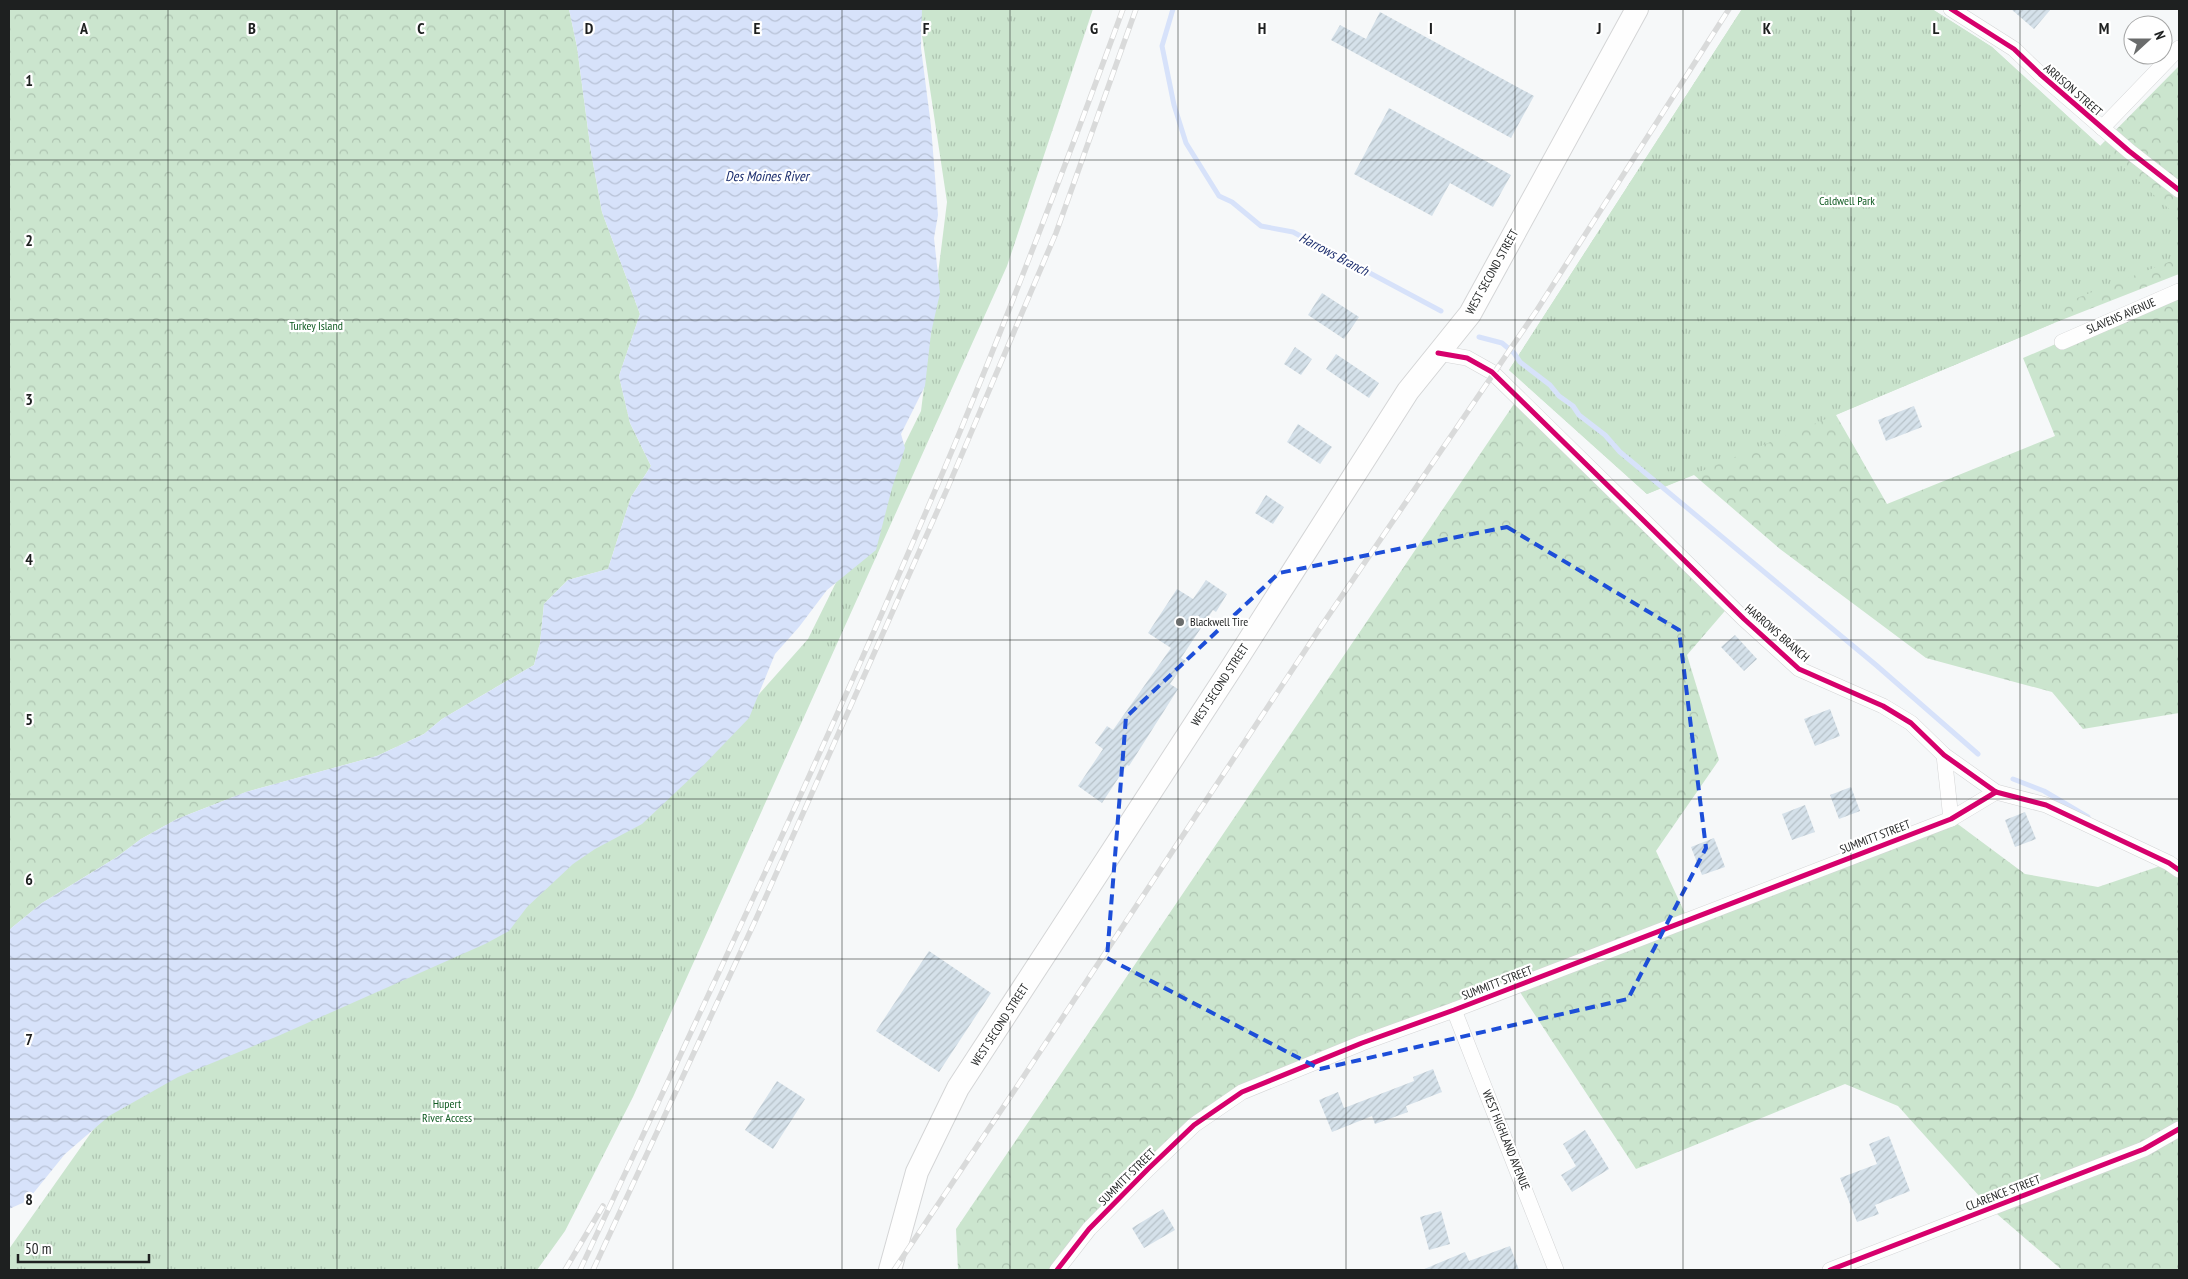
<svg xmlns="http://www.w3.org/2000/svg" width="2188" height="1279" viewBox="0 0 2188 1279" font-family="'PT Sans Narrow',sans-serif">
  <defs>
    <pattern id="forest-crowns" width="20" height="18" patternUnits="userSpaceOnUse" patternTransform="scale(1.25)"><rect width="20" height="18" fill="#cbe5ce"/><path d="M2 6a3 3 0 1 1 6 0M12 15a3 3 0 1 1 6 0" fill="none" stroke="#aec4b1"/></pattern>
    <pattern id="park-tufts" width="24" height="20" patternUnits="userSpaceOnUse" patternTransform="scale(1.25)"><rect width="24" height="20" fill="#cbe5ce"/><path d="M3 7l-1-3M5 7V3M7 7l1-3M15 17l-1-3M17 17v-4M19 17l1-3" fill="none" stroke="#aec4b1"/></pattern>
    <pattern id="water-waves" width="16" height="10" patternUnits="userSpaceOnUse" patternTransform="scale(1.25)"><rect width="16" height="10" fill="#d7e2fa"/><path d="M0 5q4-4 8 0t8 0" fill="none" stroke="#b8c2d6"/></pattern>
    <pattern id="building-hatch" width="6" height="6" patternUnits="userSpaceOnUse" patternTransform="scale(1.25)"><rect width="6" height="6" fill="#d5e1ea"/><path d="M-1 1l2-2M0 6l6-6M5 7l2-2" fill="none" stroke="#b6c1c8"/></pattern>
  </defs>
  <rect width="100%" height="100%" fill="#f6f8f9"/>
  <g fill="url(#forest-crowns)">
    <path d="M9,9H569L577,47L591,152L602,212L640,314L619,376L630,423L651,466L631,497L608,569L568,580L544,604L540,643L534,665L442,719L424,734L377,756L246,792L177,819L141,839L117,857L42,903L9,930Z"/>
    <path d="M1742,9H1932L1992,47L2100,146L2179,66V274L2054,323L1836,415L1887,504L2055,436L2023,358L2179,291V713L2083,729L2052,692L1926,658L1780,549L1694,475L1647,494L1509,370Z"/>
    <path d="M1518,398L1730,605L1687,655L1719,760L1656,851L1688,920L1951,819L2025,874L2098,887L2169,863L2179,870V1270H2062L1990,1208L1898,1106L1845,1084L1636,1169L1516,986L1242,1092L1194,1125L1057,1270H958L956,1229Z"/>
  </g>
  <g fill="url(#park-tufts)">
    <path d="M918,9H1093L1007,266L633,1097L565,1231L537,1270H9V1249L100,1120L704,756L808,639L921,411L947,202Z"/>
    <path d="M1742,9H1932L1992,47L2179,218V258L2049,309L2054,323L1647,494L1509,370Z"/>
  </g>
  <path fill="url(#water-waves)" d="M569,9H922L921,48L931,126L938,215L934,238L940,293L931,333L925,386L901,434L905,448L892,488L876,550L827,590L799,627L775,654L749,718L695,774L642,824L595,849L573,864L527,907L509,931L485,944L278,1036L178,1077L109,1116L65,1154L27,1201L9,1209V930L42,903L117,857L141,839L177,819L246,792L377,756L424,734L442,719L534,665L540,643L544,604L568,580L608,569L631,497L651,466L630,423L619,376L640,314L602,212L591,152L577,47Z"/>
  <g fill="none" stroke-linecap="round" stroke-linejoin="round">
    <g stroke="#d7e2fa" stroke-width="5">
      <path d="M1173,9L1162,46L1174,105L1186,143L1219,196L1232,202L1261,226L1293,232L1441,311"/>
      <path d="M1479,337L1502,343L1514,353L1520,362L1550,385L1559,396L1573,406L1579,415L1605,435L1620,452L1876,665L1978,754"/>
      <path d="M2013,779L2044,791L2088,817"/>
    </g>
  </g>
  <g fill="url(#building-hatch)">
    <path d="M2011,9H2051L2034,29Z"/>
    <path d="M1380,12L1534,96L1511,138L1331,40L1340,25L1366,39Z"/>
    <path d="M1389,108L1511,175L1493,207L1450,183L1432,216L1354,174Z"/>
    <path d="M1322,293L1359,317L1344,339L1308,315Z"/>
    <path d="M1295,347L1312,359L1301,375L1284,364Z"/>
    <path d="M1336,354L1379,383L1369,398L1326,369Z"/>
    <path d="M1914,406L1922,427L1886,441L1878,420Z"/>
    <path d="M1298,424L1332,447L1320,464L1287,442Z"/>
    <path d="M1266,495L1284,507L1273,524L1255,513Z"/>
    <path d="M1206,580L1227,594L1216,612L1213,610L1181,658L1186,661L1170,684L1178,689L1129,766L1127,765L1102,803L1078,786L1103,749L1095,743L1107,726L1113,730L1171,648L1148,633L1177,589L1193,599Z"/>
    <path d="M1735,635L1757,659L1744,671L1721,647Z"/>
    <path d="M1830,709L1840,736L1815,746L1804,719Z"/>
    <path d="M1851,787L1860,811L1839,819L1830,795Z"/>
    <path d="M1805,805L1815,832L1792,840L1782,814Z"/>
    <path d="M2025,812L2036,839L2015,847L2005,820Z"/>
    <path d="M1714,838L1725,867L1702,875L1691,847Z"/>
    <path d="M929,951L991,993L939,1072L876,1031Z"/>
    <path d="M1433,1069L1442,1092L1406,1106L1408,1112L1375,1124L1372,1116L1332,1132L1319,1100L1338,1092L1344,1108L1414,1081L1413,1077Z"/>
    <path d="M777,1081L805,1099L773,1149L745,1130Z"/>
    <path d="M1585,1130L1609,1169L1572,1192L1561,1175L1576,1166L1563,1144Z"/>
    <path d="M1889,1136L1910,1191L1875,1205L1879,1214L1857,1222L1840,1178L1877,1164L1869,1144Z"/>
    <path d="M1163,1209L1175,1230L1144,1248L1132,1228Z"/>
    <path d="M1441,1211L1450,1244L1429,1250L1420,1217Z"/>
    <path d="M1510,1246L1519,1270H1422L1465,1252L1469,1261Z"/>
  </g>
  <g fill="none" stroke-linecap="round" stroke-linejoin="round">
    <defs>
      <g id="street">
        <path d="M1951,9L2014,49L2040,74L2129,151L2179,190"/>
        <path d="M2102,128L2179,48"/>
        <path d="M2062,342L2179,291"/>
        <path d="M1438,353L1467,358L1492,372L1744,619L1799,669L1883,706L1911,723L1944,755L1996,792L2046,805L2169,863L2179,870"/>
        <path d="M1944,755L1951,819"/>
        <path d="M1454,1010L1556,1270"/>
        <path d="M1057,1270L1089,1229L1148,1169L1194,1125L1242,1092L1362,1043L1454,1010L1951,819L1996,792"/>
        <path d="M1830,1270L2144,1149L2179,1129"/>
      </g>
      <path id="secondary" d="M890,1270L917,1172L958,1088L1232,667L1408,391L1470,314L1637,9"/>
    </defs>
    <use href="#street" stroke="#d4d5d6" stroke-width="16"/>
    <use href="#secondary" stroke="#d4d5d6" stroke-width="24"/>
    <use href="#street" stroke="#fefefe" stroke-width="15"/>
    <use href="#secondary" stroke="#fefefe" stroke-width="22"/>
    <defs>
      <g id="rail">
        <path d="M565,1270L603,1206"/>
        <path d="M580,1270C709,993 841,716 959,434C1017,293 1071,151 1123,9"/>
        <path d="M593,1270L756,919L948,487L1056,233L1136,9"/>
        <path d="M894,1270L1016,1088L1318,631L1537,310L1729,9"/>
      </g>
    </defs>
    <use href="#rail" stroke="#d9dada" stroke-width="5.5"/>
    <use href="#rail" stroke="#fff" stroke-width="4" stroke-dasharray="11" stroke-linecap="butt"/>
    <defs>
      <g id="cycleway">
        <path d="M1951,9L2014,49L2040,74L2129,151L2179,190"/>
        <path d="M1438,353L1467,358L1492,372L1744,619L1799,669L1883,706L1911,723L1944,755L1996,792L2046,805L2169,863L2179,870"/>
        <path d="M1057,1270L1089,1229L1148,1169L1194,1125L1242,1092L1362,1043L1454,1010L1951,819L1996,792"/>
        <path d="M1830,1270L2144,1149L2179,1129"/>
      </g>
    </defs>
    <use href="#cycleway" stroke="#fff" stroke-width="8"/>
    <use href="#cycleway" stroke="#d6006c" stroke-width="5"/>
  </g>
  <path fill="none" stroke="#1d4ed8" stroke-width="4" stroke-dasharray="10 6" stroke-linejoin="round" d="M1507,527L1679,630L1706,848L1628,999L1320,1069L1107,958L1126,717L1279,573Z"/>
  <path fill="none" stroke="#1e2020" stroke-width="1" stroke-opacity="0.55" d="M168,9V1270M337,9V1270M505,9V1270M673,9V1270M842,9V1270M1010,9V1270M1178,9V1270M1346,9V1270M1515,9V1270M1683,9V1270M1851,9V1270M2020,9V1270M9,160H2179M9,320H2179M9,480H2179M9,640H2179M9,799H2179M9,959H2179M9,1119H2179"/>
  <circle fill="#6a6c6c" stroke="#fff" stroke-width="2" cx="1180" cy="622" r="5"/>
  <g text-anchor="middle" stroke-width="4.5" stroke-linejoin="round" paint-order="stroke">
    <g font-size="12" fill="#1e2020" stroke="#fff">
      <text transform="translate(2073 90) rotate(41)" y="4">ARRISON STREET</text>
      <text transform="translate(1492 272) rotate(-61)" y="4">WEST SECOND STREET</text>
      <text transform="translate(2121 316) rotate(-23)" y="4">SLAVENS AVENUE</text>
      <text transform="translate(1777 633) rotate(41)" y="4">HARROWS BRANCH</text>
      <text transform="translate(1220 685) rotate(-57)" y="4">WEST SECOND STREET</text>
      <text transform="translate(1875 837) rotate(-21)" y="4">SUMMITT STREET</text>
      <text transform="translate(1497 983) rotate(-21)" y="4">SUMMITT STREET</text>
      <text transform="translate(1000 1025) rotate(-57)" y="4">WEST SECOND STREET</text>
      <text transform="translate(1506 1140) rotate(68)" y="4">WEST HIGHLAND AVENUE</text>
      <text transform="translate(1127 1177) rotate(-45)" y="4">SUMMITT STREET</text>
      <text transform="translate(2003 1193) rotate(-21)" y="4">CLARENCE STREET</text>
    </g>
    <g font-size="12" fill="#105b22" stroke="#fff">
      <text x="1847" y="205">Caldwell Park</text>
      <text x="316" y="330">Turkey Island</text>
      <text x="447" y="1108">Hupert<tspan x="447" dy="14">River Access</tspan></text>
    </g>
    <g font-size="12" fill="#1e2020" stroke="#fff" text-anchor="start">
      <text x="1190" y="626">Blackwell Tire</text>
    </g>
    <g font-size="14" font-style="italic" fill="#1c2e6e" stroke="#fff">
      <text x="767" y="181">Des Moines River</text>
      <text transform="translate(1334 254) rotate(28)" y="5">Harrows Branch</text>
    </g>
  </g>
  <g font-size="16" text-anchor="middle" font-weight="bold" fill="#1e2020" stroke="#fff" stroke-width="4.5" stroke-linejoin="round" paint-order="stroke">
    <text x="84" y="34">A</text>
    <text x="252" y="34">B</text>
    <text x="421" y="34">C</text>
    <text x="589" y="34">D</text>
    <text x="757" y="34">E</text>
    <text x="926" y="34">F</text>
    <text x="1094" y="34">G</text>
    <text x="1262" y="34">H</text>
    <text x="1431" y="34">I</text>
    <text x="1599" y="34">J</text>
    <text x="1767" y="34">K</text>
    <text x="1936" y="34">L</text>
    <text x="2104" y="34">M</text>
    <text x="29" y="86">1</text>
    <text x="29" y="246">2</text>
    <text x="29" y="405">3</text>
    <text x="29" y="565">4</text>
    <text x="29" y="725">5</text>
    <text x="29" y="885">6</text>
    <text x="29" y="1045">7</text>
    <text x="29" y="1205">8</text>
  </g>
  <rect width="2188" height="1279" fill="none" stroke="#1e2020" stroke-width="20"/>
  <g transform="translate(2148 40) rotate(69)"><circle r="24" fill="#ffffff" stroke="#a5a6a6"/>
  <path d="M0-4L9 19L0 12L-9 19Z" fill="#6a6c6c"/>
  <text y="-8" font-size="14" font-weight="bold" text-anchor="middle" fill="#1e2020">N</text>
  </g>
  <path d="M18 1254v8h131v-8" fill="none" stroke="#1e2020" stroke-width="2.5"/>
  <text x="25" y="1254" font-size="15" fill="#1e2020" stroke="#ffffff" stroke-width="4" paint-order="stroke">50 m</text>
</svg>
